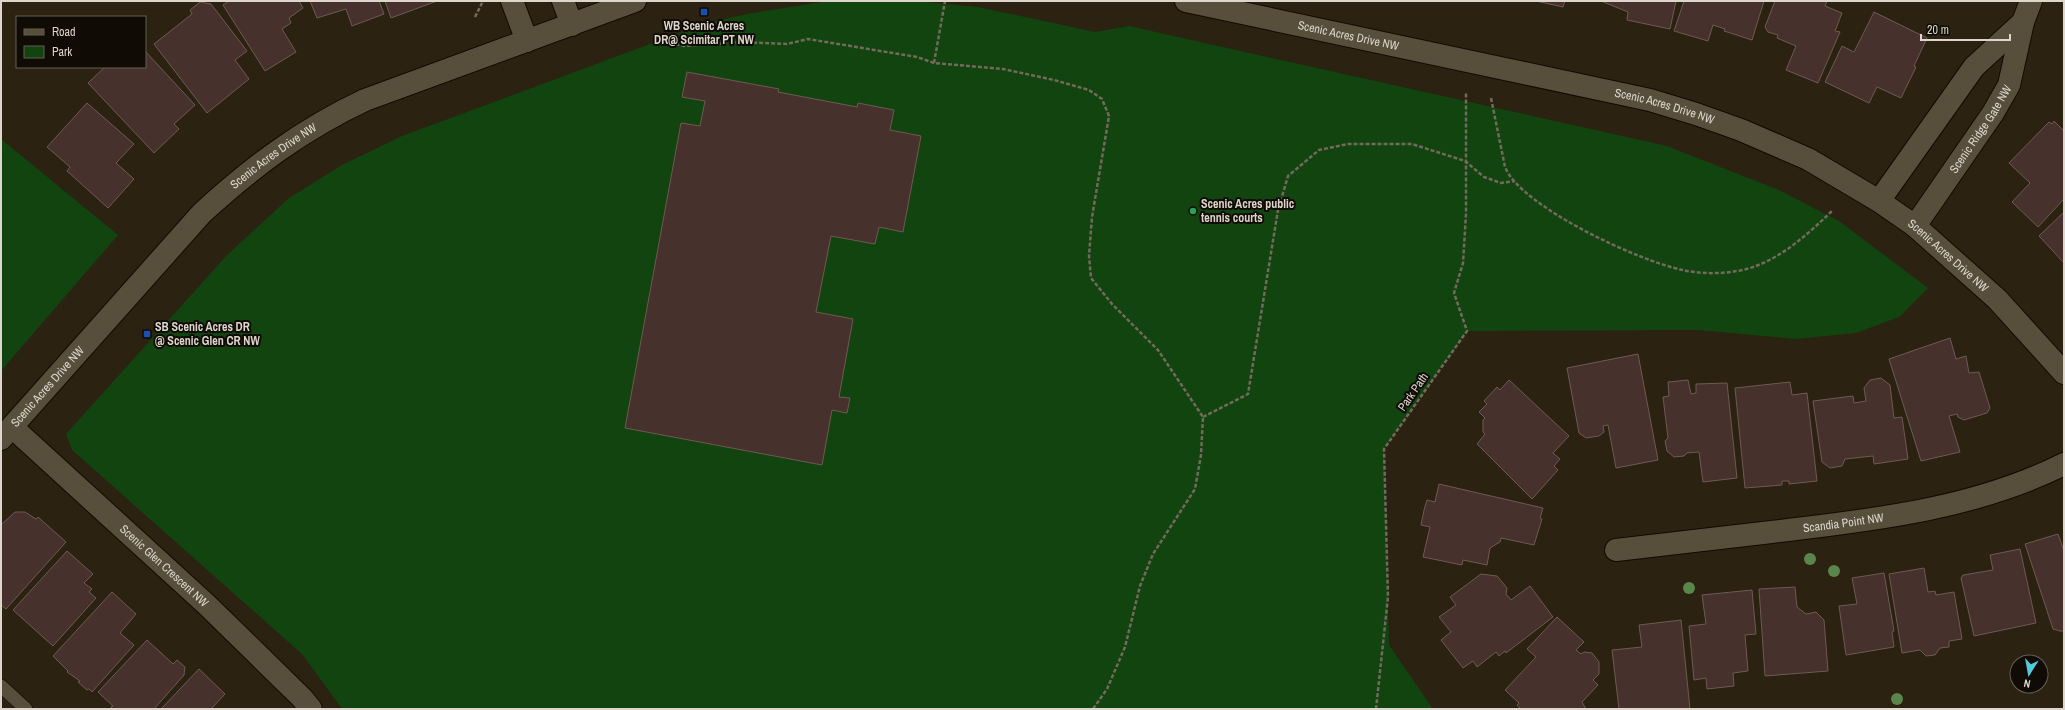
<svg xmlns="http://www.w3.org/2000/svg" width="2065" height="710" viewBox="0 0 2065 710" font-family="'Archivo Narrow',sans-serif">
  <rect width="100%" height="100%" fill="#2b2211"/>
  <g fill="#12440f">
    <path d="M828,1H915L978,7L1095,32L1129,26L1667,146L1779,190L1839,221L1928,288L1899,317L1856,333L1796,339L1698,330L1467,331L1384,449L1389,645L1433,709H342L303,655L72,450L66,434L227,255L289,198L342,165L402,136L704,24L747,14Z"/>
    <path d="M1,139L118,235L1,371Z"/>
  </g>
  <g fill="#46312d" stroke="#6f5954">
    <path d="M229,1H299L303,8L289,18L291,23L282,29L296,52L265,71L223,5Z"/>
    <path d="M310,1H379L384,14L352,26L346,9L317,18Z"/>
    <path d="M385,1H437L391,18Z"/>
    <path d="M1536,1H1565L1563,7Z"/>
    <path d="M1601,1H1676L1670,29L1627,20L1628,12Z"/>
    <path d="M1684,1H1764L1752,40L1724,31L1725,29L1713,25L1708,41L1674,31Z"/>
    <path d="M1775,1H1827L1825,6L1842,13L1835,31L1840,32L1818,83L1786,70L1796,46L1777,38L1778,35L1768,32L1765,27Z"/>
    <path d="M200,2L211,4L247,51L235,60L249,79L207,113L154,44L192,14L190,10Z"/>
    <path d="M1874,12L1927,38L1914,66L1916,67L1901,98L1877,87L1869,103L1825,82L1842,46L1854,52Z"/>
    <path d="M145,51L195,105L174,124L179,129L154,153L88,83L105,67H145Z"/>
    <path d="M687,72L779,89L778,92L857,107L858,103L894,110L890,130L921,136L903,232L879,227L875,244L831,236L816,312L853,319L839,397L850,398L847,413L832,410L822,465L625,428L681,123L700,126L705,101L682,97Z"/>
    <path d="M87,103L134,144L116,163L134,179L108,208L67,171L70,167L47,147Z"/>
    <path d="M2054,121L2064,131V199L2038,227L2012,202L2030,183L2009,163L2049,122L2052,124Z"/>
    <path d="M2064,212V263L2039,236Z"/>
    <path d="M1950,338L1956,359L1966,356L1969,373L1979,372L1990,408L1987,413L1964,420L1958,417L1957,414L1949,416L1960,452L1921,461L1889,359Z"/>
    <path d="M1638,354L1658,460L1616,468L1608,425L1603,426L1604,432L1599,436L1586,438L1579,433L1567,368Z"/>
    <path d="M1881,378L1890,385L1894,418L1902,417L1908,459L1874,464L1873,456L1845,459L1842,466L1830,468L1822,462L1813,401L1853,396L1854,403L1866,401L1864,388L1870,380Z"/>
    <path d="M1509,380L1569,436L1553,453L1560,459L1554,466L1558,470L1532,499L1477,444L1485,434L1483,432V420L1485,418L1479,412L1487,404L1484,401L1497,387L1500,390Z"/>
    <path d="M1688,380L1691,394L1696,393V384L1727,383L1737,478L1703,482L1699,452L1687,453L1684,456L1674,457L1667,451L1665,441L1668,438L1663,397L1669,396L1668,382Z"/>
    <path d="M1790,382L1792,395L1807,393L1817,481L1789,484V481H1782V485L1745,488L1735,388Z"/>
    <path d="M1439,484L1543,508L1540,518L1542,519L1534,545L1501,538L1500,542L1490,548L1487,565L1463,560L1462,565L1423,557L1430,527L1421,525L1424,510L1427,500L1435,502Z"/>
    <path d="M15,512H25L36,519L38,517L66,542L6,609L1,605V525Z"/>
    <path d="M2058,534L2064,551V631H2060L2053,629L2025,544Z"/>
    <path d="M2020,549L2036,623L1974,636L1961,578L1963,575L1993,570L1990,555Z"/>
    <path d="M67,551L93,574L84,583L92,589L89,592L96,598L53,646L13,610Z"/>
    <path d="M1924,568L1928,592L1935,591L1936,595L1954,592L1962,639L1949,641V647L1940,648L1935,655L1926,656L1920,650L1902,653L1889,574Z"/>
    <path d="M1884,573L1894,631L1892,632L1894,647L1846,655L1839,606L1857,604L1852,578Z"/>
    <path d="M1481,574L1497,576L1507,588L1506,594L1511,600L1530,586L1553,617L1506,653L1505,651L1499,656L1496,652L1477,667L1473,661L1463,668L1441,640L1451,632L1439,617L1456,605L1450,597Z"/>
    <path d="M1795,587L1797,607L1806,614L1816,612L1824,620L1828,671L1765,676L1759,589Z"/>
    <path d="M1752,590L1756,634L1745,635L1748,671L1733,673L1734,686L1707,689L1706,678L1694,680L1689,626L1706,624L1702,595Z"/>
    <path d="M112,592L136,614L120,633L134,645L92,692L89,689L87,690L78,682L80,681L67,672L68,671L53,656Z"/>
    <path d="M1557,617L1584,642L1576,650L1581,654L1584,652L1592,653L1599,662V674L1593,680L1598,685L1582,702L1586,709H1521L1517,705L1519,703L1505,690L1536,657L1527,649Z"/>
    <path d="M1681,620L1690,709H1619L1612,650L1642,647L1639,625Z"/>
    <path d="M147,640L173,664L177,660L185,667L184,675L154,709H113L111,707L113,706L98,692Z"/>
    <path d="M199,669L225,694L211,709H161Z"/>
  </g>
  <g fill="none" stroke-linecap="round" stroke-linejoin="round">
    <defs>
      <path id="lane" d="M1,686L26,709"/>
      <g id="street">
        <path d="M512,1L527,41"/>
        <path d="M563,1L572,25"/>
        <path d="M1879,201L1974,67L2023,22"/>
        <path id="s1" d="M1915,226L1993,113L2009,85L2023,22L2031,1"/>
        <path id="s2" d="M12,427L207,605L302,698L311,709"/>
        <path id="s3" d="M1616,550C1674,543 1731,537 1788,530C1882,519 1978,507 2064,464"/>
      </g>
      <g id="secondary">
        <path id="s4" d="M1186,1L1650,100L1696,114L1741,130L1808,159L1879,201L1915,226L1997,299L2064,373"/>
        <path id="s5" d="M1,439L202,213C252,167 303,129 365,100L635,1"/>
      </g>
    </defs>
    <use href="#lane" stroke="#130b00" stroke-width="14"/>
    <use href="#street" stroke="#130b00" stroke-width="24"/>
    <use href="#secondary" stroke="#130b00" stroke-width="24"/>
    <g stroke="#726a5c" stroke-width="2.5" stroke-dasharray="4 2" stroke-linecap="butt">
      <path d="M475,17L483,1"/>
      <path d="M653,36L667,42L684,46L742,42L787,44L808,39L917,57L934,63L1003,69L1054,80L1089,90L1102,99L1109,116L1092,217L1089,256L1091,278L1112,304L1158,350L1203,417L1201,455L1195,489L1153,554L1140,586L1125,647L1107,689L1093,709"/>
      <path d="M934,63L945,1"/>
      <path d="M1491,98L1505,167C1521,207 1641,262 1683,270C1700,274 1720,274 1737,271C1775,265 1807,235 1833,210"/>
      <path d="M1203,417L1248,394L1278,210L1288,176L1319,150L1348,144H1412L1465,161L1484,177L1501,183L1515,181"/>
      <path d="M1376,709L1388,597L1384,449L1467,331L1454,293L1463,263L1466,214V93"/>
    </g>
    <use href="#lane" stroke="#584e3c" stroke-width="13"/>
    <use href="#street" stroke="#584e3c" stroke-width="22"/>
    <use href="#secondary" stroke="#584e3c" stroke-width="22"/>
  </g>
  <g fill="#5b864b">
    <circle cx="1810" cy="559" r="6"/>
    <circle cx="1834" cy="571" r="6"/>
    <circle cx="1689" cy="588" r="6"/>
    <circle cx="1897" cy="699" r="6"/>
  </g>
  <g fill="#1a4fb4" stroke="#100c05" stroke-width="1.5">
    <rect x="700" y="8" width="8" height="8" rx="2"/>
    <rect x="143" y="330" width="8" height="8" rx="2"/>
  </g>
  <circle fill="#2e9e5b" stroke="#100c05" stroke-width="1.5" cx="1193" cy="211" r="4"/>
  <g text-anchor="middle" stroke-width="4" stroke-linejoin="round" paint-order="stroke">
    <g font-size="12" font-weight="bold" fill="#dcd6cc" stroke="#100c05" text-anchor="start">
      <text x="704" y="30" text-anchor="middle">WB Scenic Acres<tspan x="704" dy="14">DR@ Scimitar PT NW</tspan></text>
      <text x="1201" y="208">Scenic Acres public<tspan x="1201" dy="14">tennis courts</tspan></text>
      <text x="155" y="331">SB Scenic Acres DR<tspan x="155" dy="14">@ Scenic Glen CR NW</tspan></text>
    </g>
    <g font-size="12" fill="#dcd6cc" stroke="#100c05">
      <text dy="4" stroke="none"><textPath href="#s4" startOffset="166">Scenic Acres Drive NW</textPath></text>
      <text dy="4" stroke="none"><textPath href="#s4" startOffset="490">Scenic Acres Drive NW</textPath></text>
      <text dy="4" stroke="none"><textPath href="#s1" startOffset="117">Scenic Ridge Gate NW</textPath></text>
      <text dy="4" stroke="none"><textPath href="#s5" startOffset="394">Scenic Acres Drive NW</textPath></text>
      <text dy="4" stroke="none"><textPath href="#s4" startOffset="814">Scenic Acres Drive NW</textPath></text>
      <text dy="4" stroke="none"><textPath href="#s5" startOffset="70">Scenic Acres Drive NW</textPath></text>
      <text transform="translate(1413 392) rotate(-55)" y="4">Park Path</text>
      <text dy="4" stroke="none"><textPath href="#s3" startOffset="229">Scandia Point NW</textPath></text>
      <text dy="4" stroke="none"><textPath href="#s2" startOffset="206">Scenic Glen Crescent NW</textPath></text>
    </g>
  </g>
  <rect width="2065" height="710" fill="none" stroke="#dcd6cc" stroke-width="4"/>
  <rect x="16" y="16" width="130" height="52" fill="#100c05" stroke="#625d55"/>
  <rect x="24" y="29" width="20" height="6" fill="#584e3c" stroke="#625d55"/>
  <text x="52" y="36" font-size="12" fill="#dcd6cc">Road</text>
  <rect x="24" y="46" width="20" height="12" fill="#12440f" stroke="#625d55"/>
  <text x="52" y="56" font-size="12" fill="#dcd6cc">Park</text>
  <g transform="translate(2029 674) rotate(191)"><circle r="19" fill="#100c05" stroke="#625d55"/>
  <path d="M0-3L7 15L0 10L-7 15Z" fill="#54cadd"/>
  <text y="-6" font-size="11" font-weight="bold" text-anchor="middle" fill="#dcd6cc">N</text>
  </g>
  <path d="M1921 34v6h89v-6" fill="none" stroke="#dcd6cc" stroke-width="2"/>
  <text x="1927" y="34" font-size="12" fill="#dcd6cc" stroke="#100c05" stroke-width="3" paint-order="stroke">20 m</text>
</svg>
